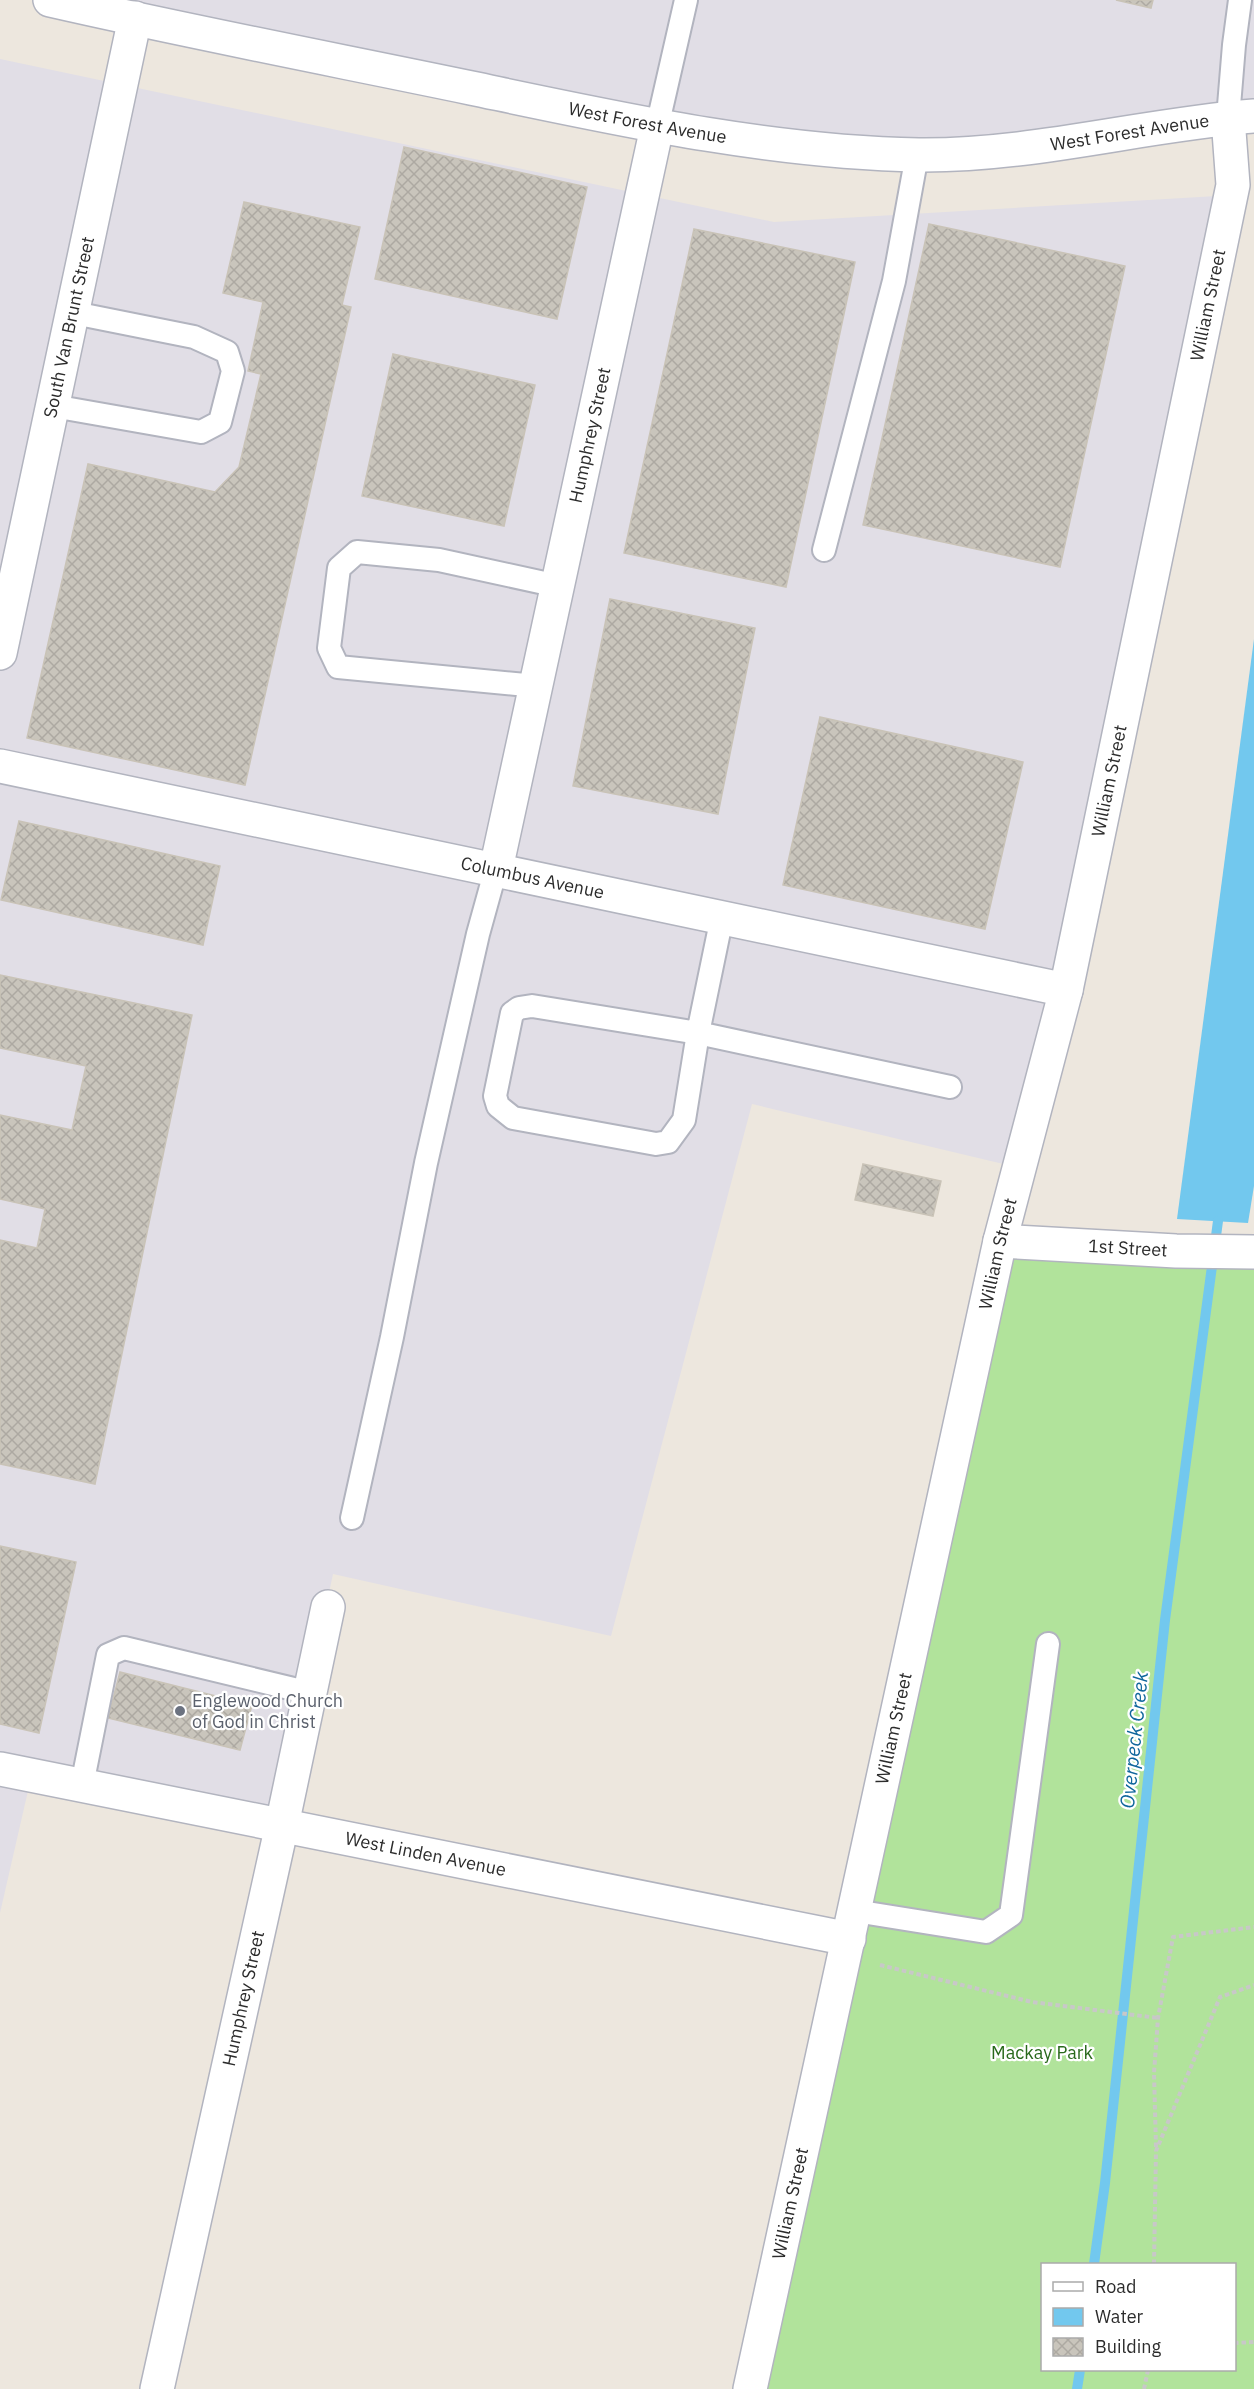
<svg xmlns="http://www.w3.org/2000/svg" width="1254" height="2389" font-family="'IBM Plex Sans',sans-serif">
  <defs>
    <pattern id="building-cross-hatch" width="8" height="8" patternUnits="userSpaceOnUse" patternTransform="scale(1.5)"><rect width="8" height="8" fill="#c9c5bc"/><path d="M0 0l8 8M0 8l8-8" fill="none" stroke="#ada9a2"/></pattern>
  </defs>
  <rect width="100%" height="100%" fill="#ede7de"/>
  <g fill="#e1dee6">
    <polygon points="50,0 1254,0 1254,116 885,153"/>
    <polygon points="0,59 774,222 1234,195 1024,1169 752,1104 611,1636 333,1574 281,1815 33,1769 0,1913"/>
  </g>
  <path fill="#b1e39b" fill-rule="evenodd" d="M 1007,1242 L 1254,1251 L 1254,2389 L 750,2389 ZM 1042,2264 L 1234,2264 L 1234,2370 L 1042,2370 Z"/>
  <polygon fill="#72c8ee" points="1254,639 1254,1186 1248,1223 1177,1219"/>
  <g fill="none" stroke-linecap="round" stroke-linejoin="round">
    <g stroke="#72c8ee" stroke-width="10">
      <polyline points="1094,2264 1105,2183 1165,1620 1218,1221"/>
      <polyline points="1077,2389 1080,2370"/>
    </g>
  </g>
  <g fill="url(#building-cross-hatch)" stroke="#c9c3b7" stroke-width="1.5">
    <polygon points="1116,0 1153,0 1151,8"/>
    <polygon points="404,147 587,187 557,319 375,279"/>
    <polygon points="244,202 360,227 342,305 351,307 245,785 27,738 88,464 215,492 239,467 261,374 248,371 263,302 223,293"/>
    <polygon points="929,224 1125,266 1060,567 863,525"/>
    <polygon points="694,229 855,262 786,587 624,553"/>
    <polygon points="393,354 535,385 504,526 362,496"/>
    <polygon points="610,599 755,628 718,814 573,786"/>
    <polygon points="820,717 1023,762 985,929 783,885"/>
    <polygon points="19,821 220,866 203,945 1,900"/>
    <polygon points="0,975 192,1015 95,1484 0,1464 0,1240 37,1248 45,1209 0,1199 0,1115 72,1130 86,1066 0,1048"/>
    <polygon points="863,1164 941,1181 933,1216 855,1200"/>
    <polygon points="0,1546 76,1562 39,1733 0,1724"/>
    <polygon points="120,1672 252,1705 240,1750 108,1718"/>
  </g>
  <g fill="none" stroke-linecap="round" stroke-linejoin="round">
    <g stroke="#b2b4bf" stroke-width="26">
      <g id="service">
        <polyline points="1228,118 1234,45 1240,0"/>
        <polyline points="657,127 686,0"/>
        <polyline points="53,406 201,432 220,422 233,371 227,352 194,337 74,313"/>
        <polyline points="824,550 894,281 917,155"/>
        <polyline points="536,686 338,667 329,648 339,568 357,552 439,560 558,586"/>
        <polyline points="722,917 698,1033 684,1120 668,1142 656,1144 513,1118 498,1106 495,1096 512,1013 519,1008 532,1006 698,1033 950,1087"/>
        <polyline points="352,1518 392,1337 426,1163 478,934 496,869"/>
        <polyline points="82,1785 108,1655 124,1648 310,1693"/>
        <polyline points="855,1911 986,1932 1011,1915 1048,1644"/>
      </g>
    </g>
    <g stroke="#b2b4bf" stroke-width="36">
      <g id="minor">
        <path id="s1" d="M 0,653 L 135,18"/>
        <path id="s2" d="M 0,766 L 1066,990"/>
        <path id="s3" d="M 496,869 L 657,127"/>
        <path id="s4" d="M 1000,1241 L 1176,1251 L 1254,1252"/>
        <path id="s5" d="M 0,1769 L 849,1939"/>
        <path id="s6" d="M 157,2389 L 282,1825 L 328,1607"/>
        <path id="s7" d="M 750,2389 L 1000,1241 L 1066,990 L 1233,185 L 1228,118"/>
      </g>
    </g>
    <g stroke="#b2b4bf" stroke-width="36">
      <g id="tertiary">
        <path id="s8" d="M 50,0 C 190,32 331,59 471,88 C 619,119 767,152 919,155 C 1033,156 1141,125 1254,116"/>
      </g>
    </g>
    <g stroke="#c8c8c8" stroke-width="4" stroke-dasharray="4.5 3" stroke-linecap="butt">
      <polyline points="880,1965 1032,2002 1158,2018"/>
      <polyline points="1156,2147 1154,2073 1158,2018 1173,1937 1254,1927"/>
      <polyline points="1154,2264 1156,2151 1220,1997 1254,1985"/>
      <polyline points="1234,2343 1254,2342"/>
      <polyline points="1144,2389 1148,2370"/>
    </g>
    <use href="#service" stroke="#fff" stroke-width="22"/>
    <use href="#minor" stroke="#fff" stroke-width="33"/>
    <use href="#tertiary" stroke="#fff" stroke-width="33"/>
  </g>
  <circle fill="#6b7280" stroke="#fff" stroke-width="2" cx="180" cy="1711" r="6"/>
  <g text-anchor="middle" stroke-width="4.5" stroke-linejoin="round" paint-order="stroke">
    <g font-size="18" fill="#2c2c2c" stroke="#fff">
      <text dy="6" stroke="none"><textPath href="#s8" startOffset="610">West Forest Avenue</textPath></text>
      <text dy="6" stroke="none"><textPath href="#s8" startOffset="1096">West Forest Avenue</textPath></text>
      <text dy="6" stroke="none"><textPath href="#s7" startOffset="2134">William Street</textPath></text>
      <text dy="6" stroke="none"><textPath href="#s1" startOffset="333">South Van Brunt Street</textPath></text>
      <text dy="6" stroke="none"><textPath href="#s3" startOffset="444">Humphrey Street</textPath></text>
      <text dy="6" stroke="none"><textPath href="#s7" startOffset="1648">William Street</textPath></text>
      <text dy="6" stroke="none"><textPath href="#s2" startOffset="544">Columbus Avenue</textPath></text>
      <text dy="6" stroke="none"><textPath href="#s4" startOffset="128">1st Street</textPath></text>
      <text dy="6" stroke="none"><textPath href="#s7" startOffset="1162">William Street</textPath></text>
      <text dy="6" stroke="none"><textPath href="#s7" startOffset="676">William Street</textPath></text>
      <text dy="6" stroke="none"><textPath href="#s5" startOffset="434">West Linden Avenue</textPath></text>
      <text dy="6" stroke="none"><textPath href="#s6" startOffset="400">Humphrey Street</textPath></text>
      <text dy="6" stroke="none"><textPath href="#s7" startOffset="190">William Street</textPath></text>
    </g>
    <g font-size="18" fill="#5b616d" stroke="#fff" text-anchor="start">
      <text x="192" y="1707">Englewood Church<tspan x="192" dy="21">of God in Christ</tspan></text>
    </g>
    <g font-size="18" fill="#28691b" stroke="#fff">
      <text x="1042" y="2059">Mackay Park</text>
    </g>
    <g font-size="20" font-style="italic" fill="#0f669c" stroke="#fff">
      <text transform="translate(1134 1740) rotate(-84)" y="7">Overpeck Creek</text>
    </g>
  </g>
  <rect x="1041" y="2263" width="195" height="108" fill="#ffffff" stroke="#ababab" stroke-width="1.5"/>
  <rect x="1053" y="2282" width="30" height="9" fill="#ffffff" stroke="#ababab" stroke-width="1.5"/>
  <text x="1095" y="2293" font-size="18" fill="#2c2c2c">Road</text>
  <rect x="1053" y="2308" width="30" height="18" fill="#72c8ee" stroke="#ababab" stroke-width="1.5"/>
  <text x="1095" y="2323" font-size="18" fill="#2c2c2c">Water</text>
  <rect x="1053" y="2338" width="30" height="18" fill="url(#building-cross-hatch)" stroke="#ababab" stroke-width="1.5"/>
  <text x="1095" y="2353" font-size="18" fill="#2c2c2c">Building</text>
</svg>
